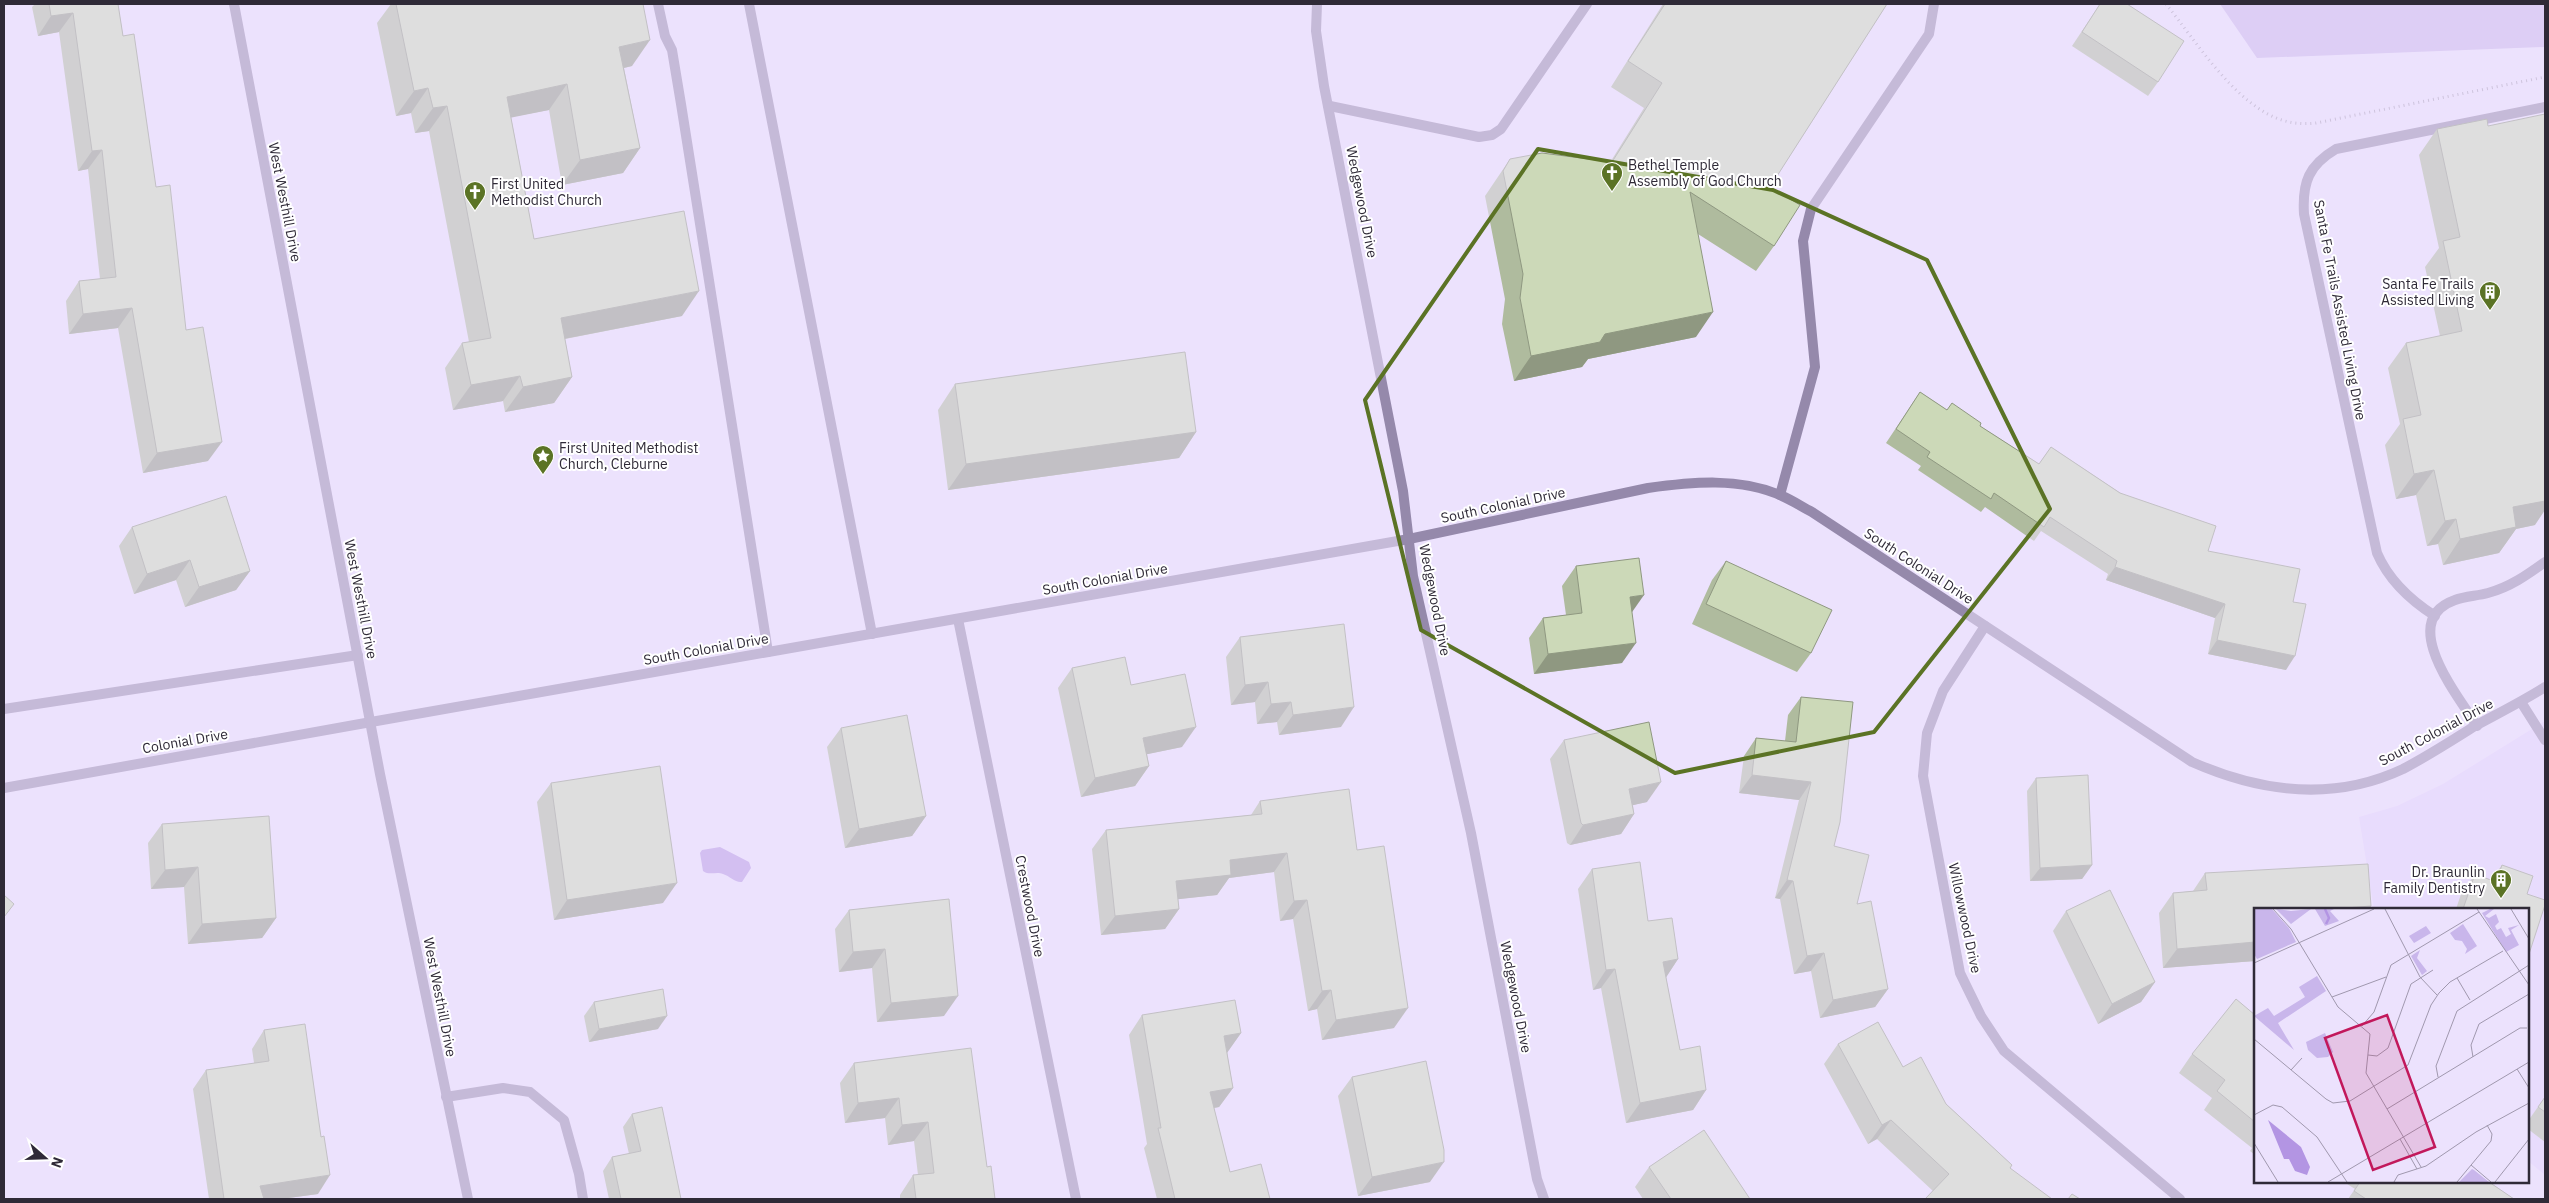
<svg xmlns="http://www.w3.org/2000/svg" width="2549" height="1203" font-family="'IBM Plex Sans',sans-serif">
  <rect width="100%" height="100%" fill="#ece2fd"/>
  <polygon fill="#e3d4fd" points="2545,721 2545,1175 2528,1161 2528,909 2374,909 2359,817 2397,806 2443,784"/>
  <polygon fill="#c9b6eb" points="2220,4 2545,4 2545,47 2257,58"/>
  <path fill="#b395e3" d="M 720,847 L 749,862 L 751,868 L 742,882 C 735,883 730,876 723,874 C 716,871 710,876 703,871 L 700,853 L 702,850 Z"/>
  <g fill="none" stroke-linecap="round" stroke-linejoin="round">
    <path stroke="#a79fb5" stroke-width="3" stroke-dasharray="1 4" stroke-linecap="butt" d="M 2166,4 C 2196,41 2237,108 2285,121 C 2296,124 2306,124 2316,123 L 2545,77"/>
    <g stroke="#9589ab" stroke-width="10">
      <polyline points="658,4 665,36 672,50 681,104 768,652"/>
      <polyline points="749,4 872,634"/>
      <polyline points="1330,106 1479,137 1492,135 1501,129 1587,4"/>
      <polyline points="1780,495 1815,367 1803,241 1811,209 1929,34 1934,4"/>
      <path d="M 2435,616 C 2410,600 2389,581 2377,553 L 2304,214 C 2302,182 2309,165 2336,149 L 2545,107"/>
      <path d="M 2477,726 C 2459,697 2396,621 2455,600 C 2465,596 2477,596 2488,593 C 2510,587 2527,575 2545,562"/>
      <polyline points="446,1097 503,1088 530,1092 564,1120 579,1174 583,1199"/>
    </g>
    <g stroke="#9589ab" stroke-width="10">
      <polyline points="1317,4 1316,31 1324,86 1403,491 1413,576 1471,833 1537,1179 1544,1199"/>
      <polyline points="958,619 1076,1199"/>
      <polyline points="1985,626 1943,691 1927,733 1923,776 1960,973 1981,1016 2004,1051 2180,1199"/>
      <polyline points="2521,702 2545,740"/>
      <polyline points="4,709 358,655"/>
      <polyline points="4,788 371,722"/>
    </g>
    <g stroke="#9589ab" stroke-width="10">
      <polyline points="234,4 380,774 468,1199"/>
      <path d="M 371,722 L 1409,539 L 1648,488 C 1692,482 1740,477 1782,496 C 1792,500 1802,507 1812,512 L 2192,762 C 2260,792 2333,802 2403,769 C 2428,756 2451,741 2475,726 C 2499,713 2523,701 2545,687"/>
    </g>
  </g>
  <g fill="#afbb9e">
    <polygon points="35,4 118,4 123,36 156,187 186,330 208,461 143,473 118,328 69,334 66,301 79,281 100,279 88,169 78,171 59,32 38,36 32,7"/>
    <polygon points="391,4 643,4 632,66 624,68 640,148 623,173 562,185 549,110 511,117 534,239 682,316 565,339 572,377 554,403 505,412 503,401 453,410 445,368 462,343 469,342 429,131 415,133 411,113 396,116 377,23"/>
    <polygon points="1663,4 1887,4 1770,187 1774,246 1756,271 1698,234 1696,337 1588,359 1582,367 1514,381 1502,324 1505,299 1485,196 1510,159 1611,161 1644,108 1611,87"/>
    <polygon points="2100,4 2127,4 2158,82 2148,96 2072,46"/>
    <polygon points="2437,129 2535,525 2516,529 2499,553 2443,565 2438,544 2427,546 2416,495 2396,499 2385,445 2400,424 2388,368 2406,343 2440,336 2425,267 2439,248 2419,155"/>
    <polygon points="955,384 1196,432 1179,458 948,490 938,410"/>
    <polygon points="1920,392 1947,410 1980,426 2039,464 2051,447 2208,551 2293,602 2286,670 2208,654 2215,618 2106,580 2108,574 2041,531 2034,541 1985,507 1981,512 1918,470 1921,466 1886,443"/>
    <polygon points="132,527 250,571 236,590 185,607 176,580 134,594 119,546"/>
    <polygon points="1726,561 1811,653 1797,672 1692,624 1712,580"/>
    <polygon points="1576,566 1632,612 1622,663 1534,674 1529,638 1543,618 1566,615 1562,586"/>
    <polygon points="1240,637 1341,727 1279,735 1277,722 1257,724 1255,702 1231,705 1226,657"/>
    <polygon points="1072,668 1131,685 1182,747 1147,754 1149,766 1135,786 1081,797 1058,688"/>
    <polygon points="1801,697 1834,846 1857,904 1888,989 1875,1007 1820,1018 1811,971 1794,974 1780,899 1775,898 1799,800 1739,793 1744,756 1756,738 1785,741 1788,715"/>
    <polygon points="841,728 926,816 912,836 845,848 827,747"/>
    <polygon points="1564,740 1647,802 1633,805 1634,814 1621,834 1570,845 1567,843 1550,759"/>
    <polygon points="2036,778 2092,865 2082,879 2030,881 2027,791"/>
    <polygon points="551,783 663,903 554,920 537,802"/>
    <polygon points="1260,801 1357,850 1394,1028 1322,1040 1317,1009 1308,1011 1293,919 1280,921 1274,872 1229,878 1217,895 1178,899 1179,909 1165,929 1101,935 1092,849 1106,830 1251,815"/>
    <polygon points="162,824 276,918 262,938 188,944 184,887 151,889 148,843"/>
    <polygon points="2502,865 2527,894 2528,909 2456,909 2461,894 2475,874 2491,880"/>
    <polygon points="1592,869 1648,921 1678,959 1666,977 1680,1050 1706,1090 1693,1110 1626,1123 1601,988 1593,990 1578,889"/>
    <polygon points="2205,873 2371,906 2369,909 2255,909 2255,961 2163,968 2159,913 2173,893 2193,891"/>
    <polygon points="949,899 944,1016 877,1022 872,968 839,972 835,929 849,910"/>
    <polygon points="2066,911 2155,982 2141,1002 2098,1024 2053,931"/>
    <polygon points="594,1002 658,1029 589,1042 584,1016"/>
    <polygon points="1142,1015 1241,1033 1227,1052 1233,1088 1219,1107 1214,1108 1230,1172 1269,1199 1157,1199 1144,1148 1147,1144 1129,1035"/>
    <polygon points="2255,1015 2255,1155 2250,1151 2252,1148 2204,1110 2212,1098 2179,1073 2192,1054"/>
    <polygon points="264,1030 318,1194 281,1199 209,1199 193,1089 206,1070 254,1063 252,1049"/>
    <polygon points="1838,1044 1903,1067 1946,1104 2012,1165 2010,1168 1933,1191 1877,1139 1868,1144 1824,1064"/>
    <polygon points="854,1063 987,1167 995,1199 900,1199 900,1195 913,1175 918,1175 914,1141 888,1145 885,1118 845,1123 840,1083"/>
    <polygon points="1352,1077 1430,1182 1358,1196 1338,1096"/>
    <polygon points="2545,1097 2545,1142 2528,1129 2528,1121"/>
    <polygon points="632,1114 681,1199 609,1199 603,1171 612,1157 629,1154 623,1127"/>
    <polygon points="1649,1167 1750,1199 1643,1199 1635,1187"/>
    <polygon points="2344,1182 2489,1182 2514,1199 2348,1199 2355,1189"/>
  </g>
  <g fill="#8f9881">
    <polygon points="73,13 59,32 38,36 51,16"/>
    <polygon points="650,40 632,66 602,73 619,47"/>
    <polygon points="567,84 549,110 490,122 507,97"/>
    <polygon points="428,88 411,113 396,116 414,91"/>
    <polygon points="447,106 429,131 415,133 433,108"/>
    <polygon points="640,148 623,173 562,185 580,160"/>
    <polygon points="102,150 88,169 78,171 92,151"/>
    <polygon points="699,291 682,316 543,343 561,318"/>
    <polygon points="132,308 118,328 69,334 83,314"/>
    <polygon points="1713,312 1696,337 1588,359 1582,367 1514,381 1531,356 1605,334"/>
    <polygon points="520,376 503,401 453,410 471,385"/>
    <polygon points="572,377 554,403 505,412 523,387"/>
    <polygon points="1196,432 1179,458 948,490 966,464"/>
    <polygon points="222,442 208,461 143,473 157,453"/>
    <polygon points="2434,470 2416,495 2396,499 2414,474"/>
    <polygon points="2545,495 2545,510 2535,525 2516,529 2499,553 2443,565 2460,539 2513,507"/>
    <polygon points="2456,519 2438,544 2427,546 2445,521"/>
    <polygon points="190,560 176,580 134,594 147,574"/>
    <polygon points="2115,567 2225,604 2215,618 2106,580"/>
    <polygon points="250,571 236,590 185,607 199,587"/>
    <polygon points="1644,595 1630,615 1630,597"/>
    <polygon points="2217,640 2295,656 2286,670 2208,654"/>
    <polygon points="1636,643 1622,663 1534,674 1548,654"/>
    <polygon points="1268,682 1255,702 1231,705 1245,685"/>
    <polygon points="1291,702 1277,722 1257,724 1271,704"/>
    <polygon points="1354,707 1341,727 1279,735 1293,715"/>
    <polygon points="1196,727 1182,747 1129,758 1143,738"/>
    <polygon points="1149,766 1135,786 1081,797 1095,778"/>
    <polygon points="1752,775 1811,782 1799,800 1739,793"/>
    <polygon points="1661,782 1647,802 1616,809 1629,789"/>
    <polygon points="1634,814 1621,834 1570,845 1583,825"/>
    <polygon points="926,816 912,836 845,848 859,829"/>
    <polygon points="1287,853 1274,872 1229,878 1217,895 1162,901 1176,881 1230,860"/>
    <polygon points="2092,865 2082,879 2030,881 2040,868"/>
    <polygon points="198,867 184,887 151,889 165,870"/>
    <polygon points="1787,880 1793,881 1780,899 1775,898"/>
    <polygon points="677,883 663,903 554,920 567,900"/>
    <polygon points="1307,900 1293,919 1280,921 1294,901"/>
    <polygon points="2371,906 2369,909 2344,909 2345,908"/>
    <polygon points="1179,909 1165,929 1101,935 1115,916"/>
    <polygon points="276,918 262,938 188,944 202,924"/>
    <polygon points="2255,942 2255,961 2163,968 2177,949"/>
    <polygon points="885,949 872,968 839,972 853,952"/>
    <polygon points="1824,953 1811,971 1794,974 1807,956"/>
    <polygon points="1678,959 1665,979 1663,962"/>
    <polygon points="1615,969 1601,988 1593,990 1606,970"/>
    <polygon points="2155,982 2141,1002 2098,1024 2112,1004"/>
    <polygon points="1888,989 1875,1007 1820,1018 1833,1000"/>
    <polygon points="1331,990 1317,1009 1308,1011 1322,991"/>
    <polygon points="958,996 944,1016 877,1022 891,1003"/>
    <polygon points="1408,1008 1394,1028 1322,1040 1336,1020"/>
    <polygon points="667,1016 658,1029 589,1042 599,1029"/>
    <polygon points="1241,1033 1227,1053 1224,1036"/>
    <polygon points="1233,1088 1219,1107 1196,1111 1210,1092"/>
    <polygon points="1706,1090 1693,1110 1626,1123 1640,1103"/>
    <polygon points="899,1098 885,1118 845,1123 858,1103"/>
    <polygon points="1891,1120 1877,1139 1868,1144 1882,1125"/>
    <polygon points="928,1122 914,1141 888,1145 902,1125"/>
    <polygon points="1444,1162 1430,1182 1358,1196 1372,1177"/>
    <polygon points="330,1175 318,1194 281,1199 251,1199 260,1186"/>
  </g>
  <g fill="#ccd9b8" stroke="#8f9881">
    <polygon points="49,4 118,4 123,36 134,34 156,187 170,185 186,330 203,327 222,442 157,453 132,308 83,314 79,281 116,277 102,150 92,151 73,13 51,16"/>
    <polygon points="396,4 643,4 650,40 619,47 640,148 580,160 567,84 507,97 534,239 684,211 699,291 561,318 572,377 523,387 520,376 471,385 462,343 491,338 447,106 433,108 428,88 414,91"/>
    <polygon points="1665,4 1887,4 1770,187 1800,205 1774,246 1690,192 1713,312 1605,334 1600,342 1531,356 1520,298 1523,274 1503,171 1510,159 1542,153 1612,162 1662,83 1628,61"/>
    <polygon points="2100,4 2127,4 2184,41 2158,82 2082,32"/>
    <polygon points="2545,114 2545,501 2513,507 2516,527 2460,539 2456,519 2445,521 2434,470 2414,474 2403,419 2421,415 2406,343 2462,331 2443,241 2460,237 2437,129 2487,119 2488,126"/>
    <polygon points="1185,352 1196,432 966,464 955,384"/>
    <polygon points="1920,392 1947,410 1952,403 1981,423 1980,426 2039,464 2051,447 2120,493 2216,526 2208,551 2300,569 2293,602 2306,604 2295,656 2217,640 2225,604 2115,567 2117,561 2050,517 2044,527 1994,493 1991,499 1927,457 1930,452 1896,429"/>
    <polygon points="226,496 250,571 199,587 190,560 147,574 132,527"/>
    <polygon points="1639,558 1644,595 1630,597 1636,643 1548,654 1543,618 1582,613 1576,566"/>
    <polygon points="1726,561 1832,610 1811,653 1706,604"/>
    <polygon points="1344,624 1354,707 1293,715 1291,702 1271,704 1268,682 1245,685 1240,637"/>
    <polygon points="1125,657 1131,685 1185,674 1196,727 1143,738 1149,766 1095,778 1072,668"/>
    <polygon points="1801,697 1853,702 1840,822 1834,846 1869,855 1857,904 1871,901 1888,989 1833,1000 1824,953 1807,956 1793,881 1787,880 1811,782 1752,775 1756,738 1796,742"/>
    <polygon points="907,715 926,816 859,829 841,728"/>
    <polygon points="1649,722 1661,782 1629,789 1634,814 1583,825 1581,823 1564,740"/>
    <polygon points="660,766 677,883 567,900 551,783"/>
    <polygon points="2088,775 2092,865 2040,868 2036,778"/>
    <polygon points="1349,789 1357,850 1384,846 1408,1008 1336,1020 1331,990 1322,991 1307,900 1294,901 1287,853 1230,860 1231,875 1176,881 1179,909 1115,916 1106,830 1262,814 1260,801"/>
    <polygon points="269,816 276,918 202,924 198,867 165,870 162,824"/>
    <polygon points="1640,862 1648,921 1672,918 1678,959 1663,962 1680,1050 1700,1046 1706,1090 1640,1103 1615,969 1606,970 1592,869"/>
    <polygon points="2368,864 2371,906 2345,908 2345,909 2255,909 2255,942 2177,949 2173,893 2207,890 2205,873"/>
    <polygon points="2502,865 2533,876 2527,894 2545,900 2545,905 2528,957 2528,909 2463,909 2475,874 2496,882"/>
    <polygon points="2110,890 2155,982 2112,1004 2066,911"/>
    <polygon points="4,895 14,904 4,917"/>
    <polygon points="949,899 958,996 891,1003 885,949 853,952 849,910"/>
    <polygon points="663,989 667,1016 599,1029 594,1002"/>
    <polygon points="2236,999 2255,1015 2255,1122 2217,1091 2225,1080 2192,1054"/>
    <polygon points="1235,1000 1241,1033 1224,1036 1233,1088 1210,1092 1230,1172 1261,1164 1270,1199 1175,1199 1158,1128 1161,1128 1142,1015"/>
    <polygon points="1878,1022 1903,1067 1921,1057 1946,1104 2012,1165 2010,1168 2052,1199 1925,1199 1949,1174 1891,1120 1882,1125 1838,1044"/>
    <polygon points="305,1024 321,1137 324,1136 330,1175 260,1186 264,1199 224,1199 206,1070 269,1061 264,1030"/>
    <polygon points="971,1048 987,1167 991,1166 995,1199 916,1199 913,1175 934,1173 928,1122 902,1125 899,1098 858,1103 854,1063"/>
    <polygon points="1426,1061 1444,1150 1444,1162 1372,1177 1352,1077"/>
    <polygon points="2545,1097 2545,1112 2538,1107"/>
    <polygon points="662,1107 681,1199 621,1199 612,1157 641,1151 632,1114"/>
    <polygon points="1704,1130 1750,1199 1671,1199 1649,1167"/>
    <polygon points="2360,1182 2489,1182 2514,1199 2366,1199 2354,1191"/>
    <polygon points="2072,1194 2080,1199 2068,1199"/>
  </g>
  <path d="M0 0H2549V1203H0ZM 1538,149 L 1773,190 L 1927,260 L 2050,509 L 1874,732 L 1675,773 L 1421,630 L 1365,400 Z" fill="#ece2fd" fill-opacity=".55" fill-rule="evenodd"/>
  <path fill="none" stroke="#5b7325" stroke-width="4" stroke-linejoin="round" d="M 1538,149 L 1773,190 L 1927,260 L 2050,509 L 1874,732 L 1675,773 L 1421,630 L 1365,400 Z"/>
  <defs>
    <g id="church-pin" transform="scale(1.125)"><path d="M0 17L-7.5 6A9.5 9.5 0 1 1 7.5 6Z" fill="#5b7325" stroke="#fff"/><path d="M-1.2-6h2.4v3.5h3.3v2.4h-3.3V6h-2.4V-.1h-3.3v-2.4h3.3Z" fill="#fff"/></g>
    <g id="building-pin" transform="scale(1.125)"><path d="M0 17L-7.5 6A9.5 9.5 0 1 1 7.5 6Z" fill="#5b7325" stroke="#fff"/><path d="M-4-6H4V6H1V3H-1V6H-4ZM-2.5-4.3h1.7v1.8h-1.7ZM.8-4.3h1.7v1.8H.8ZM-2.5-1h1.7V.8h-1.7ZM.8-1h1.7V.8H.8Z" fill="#fff"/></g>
    <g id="sight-pin" transform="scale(1.125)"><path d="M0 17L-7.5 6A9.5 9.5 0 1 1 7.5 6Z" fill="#5b7325" stroke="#fff"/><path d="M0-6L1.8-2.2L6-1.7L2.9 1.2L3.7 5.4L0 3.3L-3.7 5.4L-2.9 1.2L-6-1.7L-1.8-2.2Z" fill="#fff"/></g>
  </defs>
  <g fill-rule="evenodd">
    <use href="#church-pin" x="1612" y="173"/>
    <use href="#church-pin" x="475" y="192"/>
    <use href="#building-pin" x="2490" y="292"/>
    <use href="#sight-pin" x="543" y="456"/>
    <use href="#building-pin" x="2501" y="880"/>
  </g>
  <g text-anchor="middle" stroke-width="4" stroke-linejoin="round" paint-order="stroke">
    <g font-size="14" fill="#2f2a37" stroke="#fff" text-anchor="start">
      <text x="1628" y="170">Bethel Temple<tspan x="1628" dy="16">Assembly of God Church</tspan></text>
      <text x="491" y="189">First United<tspan x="491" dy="16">Methodist Church</tspan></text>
      <text x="2474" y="289" text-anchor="end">Santa Fe Trails<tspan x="2474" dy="16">Assisted Living</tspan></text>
      <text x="559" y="453">First United Methodist<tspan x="559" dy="16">Church, Cleburne</tspan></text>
      <text x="2485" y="877" text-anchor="end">Dr. Braunlin<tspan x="2485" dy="16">Family Dentistry</tspan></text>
    </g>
    <g font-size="14" fill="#2f2a37" stroke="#fff">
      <text transform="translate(285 202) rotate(79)" y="5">West Westhill Drive</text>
      <text transform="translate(1362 202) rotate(79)" y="5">Wedgewood Drive</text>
      <text transform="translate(2340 310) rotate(79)" y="5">Santa Fe Trails Assisted Living Drive</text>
      <text transform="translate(1503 505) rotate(-12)" y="5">South Colonial Drive</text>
      <text transform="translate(1919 566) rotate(33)" y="5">South Colonial Drive</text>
      <text transform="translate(1105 579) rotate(-10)" y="5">South Colonial Drive</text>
      <text transform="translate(361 599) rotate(79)" y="5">West Westhill Drive</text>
      <text transform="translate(1435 600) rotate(79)" y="5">Wedgewood Drive</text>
      <text transform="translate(706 649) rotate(-10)" y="5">South Colonial Drive</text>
      <text transform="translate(2436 732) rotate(-28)" y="5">South Colonial Drive</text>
      <text transform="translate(185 741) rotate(-10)" y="5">Colonial Drive</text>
      <text transform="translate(1030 906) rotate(79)" y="5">Crestwood Drive</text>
      <text transform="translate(1965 918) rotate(78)" y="5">Willowwood Drive</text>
      <text transform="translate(440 997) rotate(79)" y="5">West Westhill Drive</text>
      <text transform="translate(1516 997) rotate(79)" y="5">Wedgewood Drive</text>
    </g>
  </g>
  <g transform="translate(2254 908)">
    <rect width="275" height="275" fill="#ece2fd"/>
    <path d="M 0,1 L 18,1 L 35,20 L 42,34 L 3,51 L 0,46 ZM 22,1 L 37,3 L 57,1 L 37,16 ZM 61,1 L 80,1 L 76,3 L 85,13 L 71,18 ZM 236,1 L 240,1 L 231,8 L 235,10 L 242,6 L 245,14 L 241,18 L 243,22 L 247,20 L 252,29 L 257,26 L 254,20 L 265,17 L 257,22 L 265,37 L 252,44 L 228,5 ZM 209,16 L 223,38 L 211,46 L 213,41 L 208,33 L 201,32 L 196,25 ZM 172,18 L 177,25 L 160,35 L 155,28 ZM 166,42 L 163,50 L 173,63 L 168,67 L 157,48 ZM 63,68 L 72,83 L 24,115 L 40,142 L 0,108 L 14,100 L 20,108 L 51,89 L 45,79 ZM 71,125 L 79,144 L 74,149 L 63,150 L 54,142 L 52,134 ZM 218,261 L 220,262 L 235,274 L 205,274 Z" fill="#c9b6eb"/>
    <path d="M 14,212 L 47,239 L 56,259 L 53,267 L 41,263 L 35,251 L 30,251 Z" fill="#b395e3"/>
    <path fill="none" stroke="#b395e3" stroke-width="2.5" d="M 71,1 L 75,10 L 72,16"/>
    <path fill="none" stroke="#a098ae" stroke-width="1" d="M 19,1 L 37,21 L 84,99 L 116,126 L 112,165 L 167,259M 131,1 L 166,69 L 183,87M 223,1 L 275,77M 257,1 L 275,31M 0,55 L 120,1M 203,70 L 216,92M 78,89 L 132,69M 108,118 L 120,104 L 137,57 L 225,4M 0,131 L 72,191 L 79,195 L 96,193 L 154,157 L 177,97 L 185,85 L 196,74 L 249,43M 114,147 L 123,148 L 134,140 L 157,76 L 179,62M 219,149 L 217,137 L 225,116 L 275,86M 263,161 L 275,180M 37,162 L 48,150M 184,169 L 182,158 L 203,103 L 275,57M 133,201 L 266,120 L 273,120M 0,207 L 19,197 L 28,199 L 63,229 L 93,274M 146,231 L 163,261M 0,235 L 24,274M 217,257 L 237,274M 74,274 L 275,154M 140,274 L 144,267 L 172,258 L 222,224 L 275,195M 203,274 L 237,233 L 238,226 L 233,217M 241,274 L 275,231"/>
    <path fill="#c2185b" fill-opacity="0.15" stroke="#c2185b" stroke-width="2.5" d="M 133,107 L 181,239 L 119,262 L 71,130 Z"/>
    <rect width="275" height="275" fill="none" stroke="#2f2a37" stroke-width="2.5"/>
  </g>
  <rect width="2549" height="1203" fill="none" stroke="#2f2a37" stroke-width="10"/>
  <g transform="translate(45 1158) rotate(110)" stroke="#ffffff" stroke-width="4" paint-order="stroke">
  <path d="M0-4L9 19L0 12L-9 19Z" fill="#2f2a37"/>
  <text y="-8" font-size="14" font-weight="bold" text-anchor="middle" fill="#2f2a37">N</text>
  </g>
</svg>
